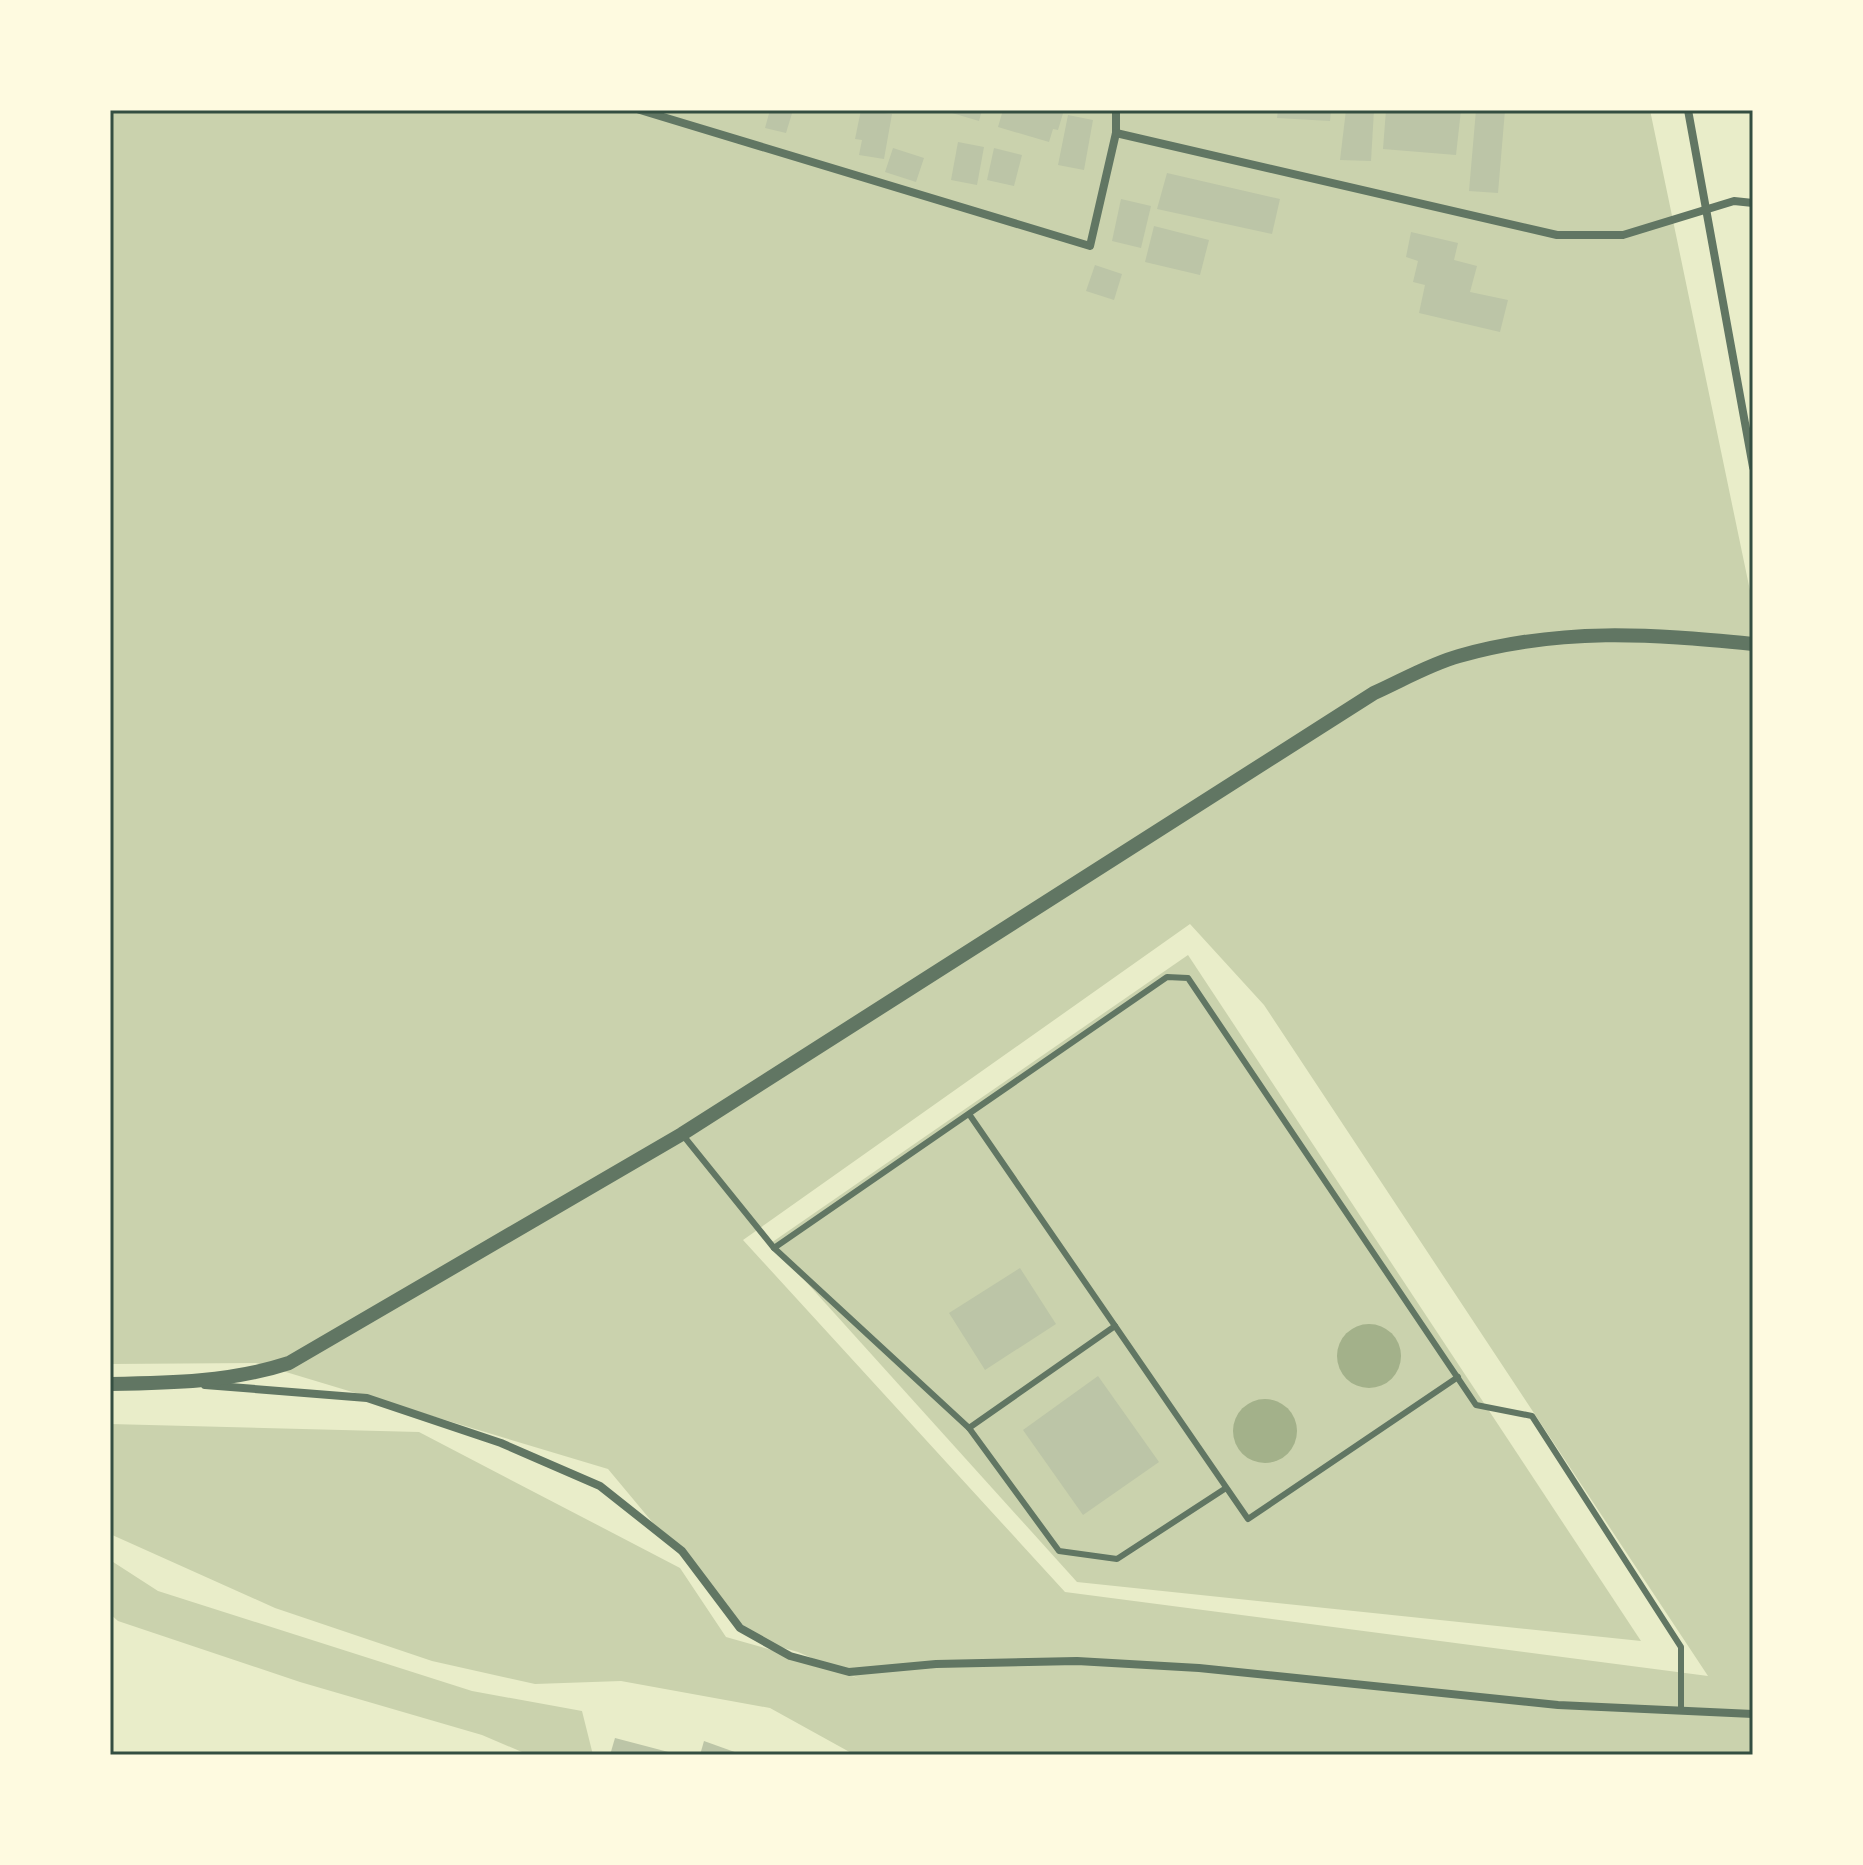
<svg xmlns="http://www.w3.org/2000/svg" width="1863" height="1865" font-family="'IBM Plex Sans',sans-serif">
  <rect width="100%" height="100%" fill="#e9edc9"/>
  <g fill="#cad2ad" fill-rule="evenodd">
    <path d="M 110,110 L 1650,110 L 1753,605 L 1753,1755 L 855,1755 L 770,1708 L 621,1681 L 535,1684 L 432,1661 L 275,1608 L 110,1534 L 110,1424 L 419,1432 L 680,1568 L 726,1637 L 817,1663 L 860,1679 L 798,1652 L 766,1643 L 729,1614 L 608,1469 L 256,1363 L 110,1364 ZM 1190,924 L 1264,1005 L 1708,1676 L 1065,1592 L 743,1240 Z"/>
    <polygon points="1188,955 1641,1641 1077,1582 771,1243"/>
    <polygon points="110,1560 158,1591 472,1691 582,1711 593,1755 529,1755 482,1735 300,1682 118,1621 110,1614"/>
  </g>
  <g fill="#a3b18a">
    <circle cx="1369" cy="1356" r="32"/>
    <circle cx="1265" cy="1431" r="32"/>
  </g>
  <g fill="#bcc5a7">
    <polygon points="770,110 793,110 786,133 765,128"/>
    <polygon points="861,110 892,114 884,159 859,155 862,140 855,139"/>
    <polygon points="942,110 982,110 979,121"/>
    <polygon points="1003,110 1064,110 1058,130 1053,129 1049,142 998,127"/>
    <polygon points="1278,110 1331,110 1330,121 1277,118"/>
    <polygon points="1346,110 1374,110 1371,161 1340,160"/>
    <polygon points="1386,110 1461,110 1456,155 1383,149"/>
    <polygon points="1476,110 1505,110 1498,193 1469,191"/>
    <polygon points="1068,115 1093,120 1084,170 1058,165"/>
    <polygon points="958,142 984,147 977,185 951,180"/>
    <polygon points="893,148 924,158 916,182 885,172"/>
    <polygon points="994,148 1022,155 1014,186 987,180"/>
    <polygon points="1167,173 1280,199 1272,234 1157,209"/>
    <polygon points="1121,199 1151,206 1141,248 1112,241"/>
    <polygon points="1154,226 1209,240 1200,275 1145,262"/>
    <polygon points="1411,232 1458,243 1454,260 1477,266 1470,292 1508,300 1500,332 1419,313 1425,285 1413,282 1418,261 1406,257"/>
    <polygon points="1095,265 1122,274 1114,300 1086,291"/>
    <polygon points="1020,1268 1056,1324 985,1370 949,1313"/>
    <polygon points="1098,1376 1159,1462 1083,1515 1023,1430"/>
    <polygon points="615,1738 676,1754 676,1755 610,1755"/>
    <polygon points="704,1741 743,1755 700,1755"/>
  </g>
  <g fill="none" stroke-linecap="round" stroke-linejoin="round">
    <g stroke="#617663" stroke-width="6">
      <polyline points="969,1114 1248,1519 1458,1377"/>
      <polyline points="682,1134 774,1248 969,1428 1115,1326"/>
      <polyline points="774,1248 1167,977 1188,978 1476,1405 1532,1416 1681,1647 1681,1710"/>
      <polyline points="969,1428 1059,1551 1117,1559 1226,1488"/>
    </g>
    <g stroke="#617663" stroke-width="8">
      <polyline points="640,110 1090,246 1116,133 1116,110"/>
      <polyline points="1688,110 1753,467"/>
      <polyline points="1116,133 1557,235 1623,235 1734,201 1753,203"/>
      <polyline points="205,1385 367,1398 501,1443 600,1486 682,1551 740,1628 790,1656 849,1672 936,1664 1077,1661 1199,1668 1558,1705 1753,1714"/>
    </g>
    <path stroke="#617663" stroke-width="14" d="M 110,1384 C 170,1383 231,1382 289,1363 L 682,1134 L 1374,693 C 1401,681 1430,664 1459,656 C 1562,627 1649,634 1753,644"/>
  </g>
  <rect width="1863" height="1865" fill="none" stroke="#fefae0" stroke-width="224"/>
  <rect x="112" y="112" width="1639" height="1641" fill="none" stroke="#344e41" stroke-width="3"/>
</svg>
